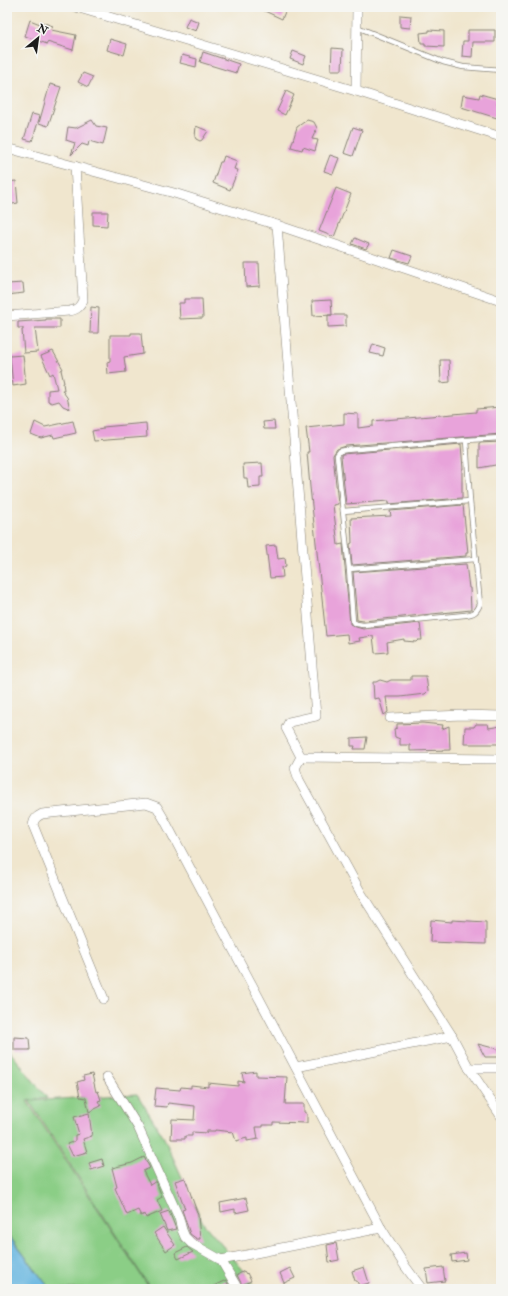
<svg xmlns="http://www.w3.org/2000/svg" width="508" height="1296" font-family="'IM FELL Double Pica',serif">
  <rect width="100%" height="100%" fill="#f6f6f2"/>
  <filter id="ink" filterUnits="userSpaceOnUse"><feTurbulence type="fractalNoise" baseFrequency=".025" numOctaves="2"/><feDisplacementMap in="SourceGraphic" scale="8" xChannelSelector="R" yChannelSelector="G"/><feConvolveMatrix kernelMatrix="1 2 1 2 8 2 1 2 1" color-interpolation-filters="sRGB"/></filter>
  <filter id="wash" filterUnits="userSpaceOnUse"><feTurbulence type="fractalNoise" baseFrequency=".012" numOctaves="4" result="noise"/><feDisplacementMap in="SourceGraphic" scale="16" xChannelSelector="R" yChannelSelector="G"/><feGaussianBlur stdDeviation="0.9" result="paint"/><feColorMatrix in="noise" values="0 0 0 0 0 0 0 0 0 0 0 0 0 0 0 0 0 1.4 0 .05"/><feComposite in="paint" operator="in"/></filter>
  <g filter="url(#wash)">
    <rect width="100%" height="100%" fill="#f0e6ce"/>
    <g fill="#8bce86" stroke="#547551">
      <polygon points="7,1048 47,1098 27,1101 150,1289 50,1289 7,1232"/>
      <polygon points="137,1094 164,1138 203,1223 244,1271 255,1289 151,1289 29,1101"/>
    </g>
    <polygon fill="#65b5e0" stroke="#40687e" points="7,1233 50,1289 7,1289"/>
    <g id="blocks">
      <g fill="#e8a3da">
        <polygon points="256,7 287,7 282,19"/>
        <polygon points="400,15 411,16 410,28 400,27"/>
        <polygon points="189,18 199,22 196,31 185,27"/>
        <polygon points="30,20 40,24 41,22 53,26 51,30 76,35 73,50 47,42 47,44 25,36"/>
        <polygon points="429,30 444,31 444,47 425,46 425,43 421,43 420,33 429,32"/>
        <polygon points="468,30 495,30 495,42 473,42 472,57 462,56 463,41 468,41"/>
        <polygon points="110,39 127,44 124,55 107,50"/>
        <polygon points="332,48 343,49 342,70 331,70"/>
        <polygon points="293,51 306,56 303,64 290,59"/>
        <polygon points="203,52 239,64 236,73 200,62"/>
        <polygon points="182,55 197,59 196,67 180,63"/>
        <polygon points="83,73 93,77 88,87 78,82"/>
        <polygon points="50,84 61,87 48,126 39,123"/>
        <polygon points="286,91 294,95 285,115 277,111"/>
        <polygon points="480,94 498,99 497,104 501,106 497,118 461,107 463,95 479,98"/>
        <polygon points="32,114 40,116 32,141 24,139"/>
        <polygon points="92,120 96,126 107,128 103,145 89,141 88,146 82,144 71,155 75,143 66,140 68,127 76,128"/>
        <polygon points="307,120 314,122 317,128 312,139 318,140 315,151 303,147 302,150 291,147 297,127"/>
        <polygon points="196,126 208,131 202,140 200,141 196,139 195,137"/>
        <polygon points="353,127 362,130 353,156 344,153"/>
        <polygon points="330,155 339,158 333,174 324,171"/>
        <polygon points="224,156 237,161 234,169 238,170 230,190 213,183 220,162 222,162"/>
        <polygon points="16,181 18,203 7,205 7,182"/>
        <polygon points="336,188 351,194 334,237 319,231"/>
        <polygon points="93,212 108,212 107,226 93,225"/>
        <polygon points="355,238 369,244 366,249 352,244"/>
        <polygon points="394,250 412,256 409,263 391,258"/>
        <polygon points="245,263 259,263 260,286 246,287"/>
        <polygon points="23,283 24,293 7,295 7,284"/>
        <polygon points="184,299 202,299 203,318 180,319 179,303 184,303"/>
        <polygon points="331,300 332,315 313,316 312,301"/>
        <polygon points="91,307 99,308 98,333 90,333"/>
        <polygon points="328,315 346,315 346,326 328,327"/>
        <polygon points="46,319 60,319 60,328 35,328 38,352 24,353 22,330 23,330 23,328 18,328 18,322 46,320"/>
        <polygon points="131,333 141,333 143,354 124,357 126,372 108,374 107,362 110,361 110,335 131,335"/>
        <polygon points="373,344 385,348 383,356 370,353"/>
        <polygon points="53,351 63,369 61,370 64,383 63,383 64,390 62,390 66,396 67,397 70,409 63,406 59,401 52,403 48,401 48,390 57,389 53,373 50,375 41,356"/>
        <polygon points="23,355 26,384 13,386 10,356"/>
        <polygon points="440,360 449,360 450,382 441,383"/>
        <polygon points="501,407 501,434 346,446 337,449 333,455 338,504 333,505 338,545 343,544 350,624 356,627 363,629 420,623 422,640 418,640 416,642 404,641 404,639 387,642 388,652 375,653 373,636 359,638 360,641 348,643 347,634 326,636 310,487 307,452 309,452 306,428 344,424 344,413 358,414 358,428 373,426 373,421 476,412 476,409"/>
        <polygon points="73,421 76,433 54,438 53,435 41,438 31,434 35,422 45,427"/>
        <polygon points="274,421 275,429 264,429 263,422"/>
        <polygon points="146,423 147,437 94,441 92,431 103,429 103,427"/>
        <polygon points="501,442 501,464 479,468 479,443"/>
        <polygon points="461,444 463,469 462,469 462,498 389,504 389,501 346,504 341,456 342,454"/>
        <polygon points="262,463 263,477 260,477 260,487 248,488 247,478 244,478 243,464"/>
        <polygon points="463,505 468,553 466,553 466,556 352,565 350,544 352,543 351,518 391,516 390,511"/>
        <polygon points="276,545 278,559 285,558 286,566 282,567 283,577 270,578 266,546"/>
        <polygon points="466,564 469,588 470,588 471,610 363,621 357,620 353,572"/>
        <polygon points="411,676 426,676 428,691 425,694 400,697 386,697 388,712 384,715 379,698 374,699 373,682 376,682 380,680 387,682 391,680 411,680"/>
        <polygon points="422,723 443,725 442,729 449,726 450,750 410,751 410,745 400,745 400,739 395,737 394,729 397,728 397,724"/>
        <polygon points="476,724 488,724 489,728 501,726 501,744 464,744 465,727 474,727"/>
        <polygon points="367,737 365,749 354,749 355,746 351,746 351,738"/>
        <polygon points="431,920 452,922 452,920 486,922 486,944 430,942"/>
        <polygon points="14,1037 29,1038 30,1050 14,1050"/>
        <polygon points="478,1044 501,1050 501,1057 485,1057"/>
        <polygon points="256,1071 256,1076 287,1077 285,1104 304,1104 304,1112 307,1114 307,1123 273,1122 273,1125 263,1125 263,1127 256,1127 258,1139 247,1141 247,1138 236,1141 233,1132 215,1130 215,1131 207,1131 207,1133 192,1132 192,1136 185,1136 185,1139 171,1139 172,1119 194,1120 195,1106 168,1103 167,1107 154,1106 156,1088 180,1090 181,1087 191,1088 191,1085 208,1087 208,1083 238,1086 238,1081 244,1082 242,1073"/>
        <polygon points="92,1074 96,1092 98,1091 101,1100 98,1101 101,1106 89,1112 86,1098 80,1097 77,1082 84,1080 83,1076"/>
        <polygon points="89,1113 92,1136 83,1139 87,1152 73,1156 67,1144 75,1141 75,1135 79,1134 74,1117"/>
        <polygon points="144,1157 150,1168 143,1171 150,1185 156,1181 162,1197 157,1200 162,1211 146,1218 145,1214 141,1216 138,1210 127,1215 115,1188 117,1187 112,1168 132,1163"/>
        <polygon points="102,1159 104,1166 91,1170 89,1163"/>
        <polygon points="185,1178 198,1215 200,1239 197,1239 190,1234 182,1210 185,1209 175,1181"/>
        <polygon points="246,1198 249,1210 235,1213 235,1209 221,1212 220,1203"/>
        <polygon points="169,1211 176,1229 167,1231 160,1214"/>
        <polygon points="163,1227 175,1245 166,1251 154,1233"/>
        <polygon points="336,1243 339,1260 329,1262 327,1245"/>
        <polygon points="187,1247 193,1252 178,1259 175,1253"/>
        <polygon points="466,1253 467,1260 452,1262 451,1255"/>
        <polygon points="364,1267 369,1283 359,1286 357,1281 355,1281 352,1271"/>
        <polygon points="443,1267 445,1281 428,1283 426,1269"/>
        <polygon points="290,1268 295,1278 284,1283 280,1273"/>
        <polygon points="244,1271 246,1274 247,1273 251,1281 242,1285 237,1275"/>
        <polygon points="226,1280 229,1286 225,1289 207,1289"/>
      </g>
    </g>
  </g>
  <g filter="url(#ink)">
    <use href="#blocks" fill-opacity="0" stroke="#868175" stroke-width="1"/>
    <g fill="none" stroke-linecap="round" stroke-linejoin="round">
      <g stroke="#868175" stroke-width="6">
        <g id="service">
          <polyline points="357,27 443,62 463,67 501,70"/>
          <path d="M 466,440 L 470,501 L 480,604 C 477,612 474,614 465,615 L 363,625 L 357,624 L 353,622 L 349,569 L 337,455 L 340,451 L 346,450 Z"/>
          <polyline points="466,440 501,438"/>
          <polyline points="343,511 470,501"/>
          <polyline points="349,569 476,559"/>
        </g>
      </g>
      <g stroke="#868175" stroke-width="10">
        <g id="minor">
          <polyline points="76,7 356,91 501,137"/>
          <polyline points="356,91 357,7"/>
          <polyline points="7,148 174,193 277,225 501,301"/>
          <polyline points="277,225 316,716 289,722 286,728 301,757 295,768 299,780 361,893 452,1036 469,1068 501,1116"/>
          <path d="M 7,316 L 69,311 C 77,310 80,307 83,300 L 75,166"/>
          <polyline points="390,718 463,715 501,716"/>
          <polyline points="301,757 501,759"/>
          <path d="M 104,999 L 33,825 C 34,819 36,817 42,814 L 146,803 L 157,807 L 164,819 L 381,1228 L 405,1266 L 422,1289"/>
          <polyline points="296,1067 452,1036"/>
          <polyline points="469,1068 501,1068"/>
          <polyline points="107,1077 138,1127 179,1218 182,1230 185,1237 191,1243 221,1260 238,1289"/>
          <polyline points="221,1260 381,1228"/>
        </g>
      </g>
      <use href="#service" stroke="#fff" stroke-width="4.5"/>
      <use href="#minor" stroke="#fff" stroke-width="9"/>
    </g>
  </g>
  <rect width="508" height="1296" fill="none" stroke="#f6f6f2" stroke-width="24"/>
  <g transform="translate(38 38) rotate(29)" stroke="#f6f6f2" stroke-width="3" paint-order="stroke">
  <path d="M0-3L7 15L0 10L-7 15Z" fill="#1c1c1c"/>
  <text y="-6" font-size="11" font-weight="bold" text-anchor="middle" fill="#1c1c1c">N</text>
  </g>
</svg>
